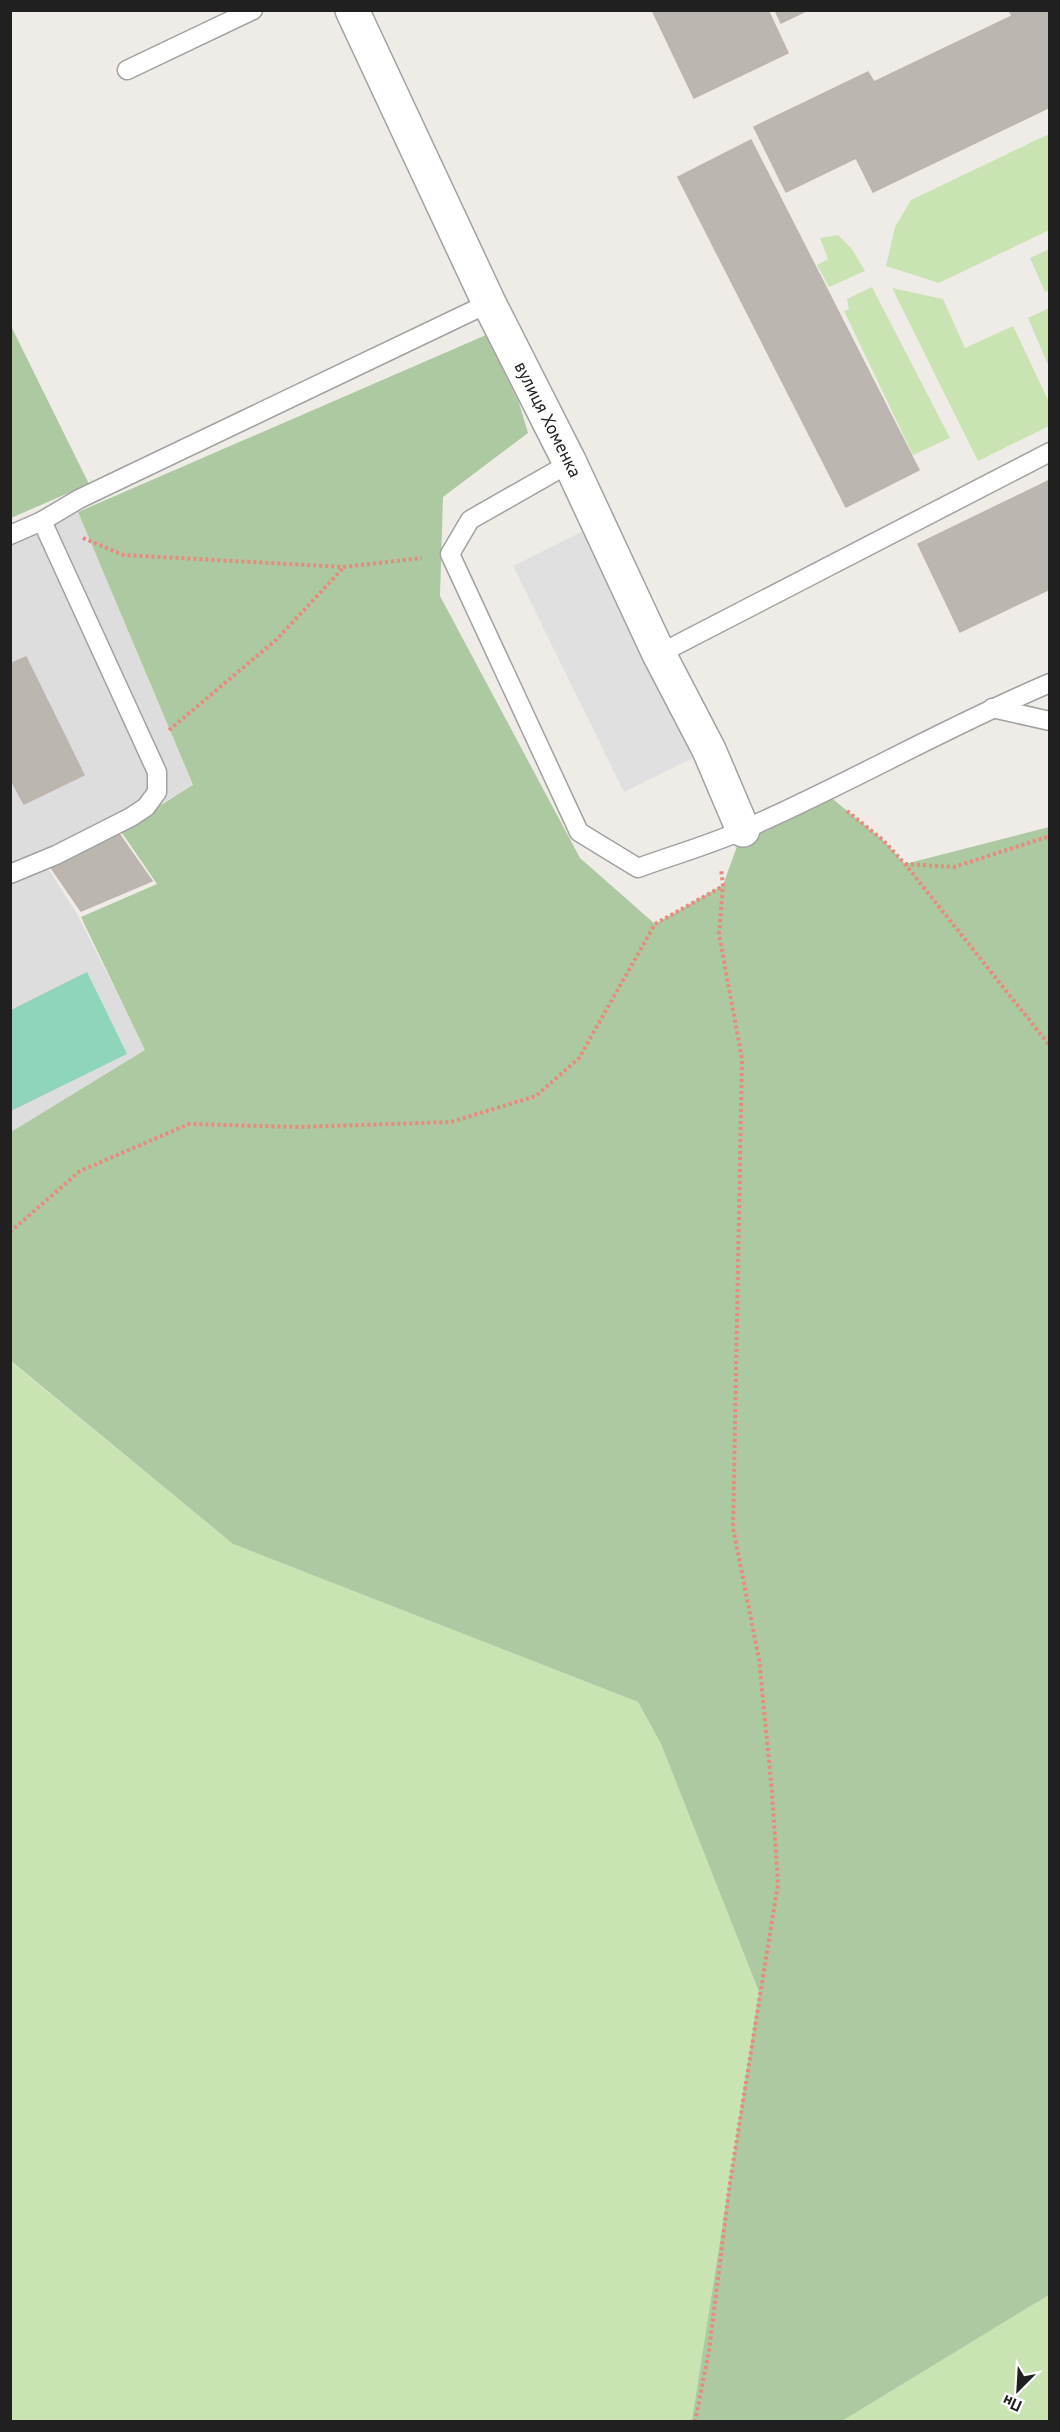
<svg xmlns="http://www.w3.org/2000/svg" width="1060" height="2432" font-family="'PT Sans',sans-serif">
  <rect width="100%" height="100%" fill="#efece7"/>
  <polygon fill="#ddd" points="78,512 193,786 46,865 77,914 146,1050 11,1132 11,544"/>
  <g fill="#cae3b3">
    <polygon points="1049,134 1049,230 939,283 886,266 895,227 911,200"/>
    <polygon points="838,235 852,249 865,271 829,287 817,265 828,259 820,238"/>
    <polygon points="1049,249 1049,290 1045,292 1030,258"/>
    <polygon points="872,287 950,438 913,455 844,311 849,309 847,299"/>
    <polygon points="892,288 943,299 965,348 1013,326 1049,402 1049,426 978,461"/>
    <polygon points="1049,308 1049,367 1028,318"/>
    <polygon points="10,1361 233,1544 638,1702 661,1744 759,1992 695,2421 11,2421"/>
    <polygon points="1049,2295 1049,2421 842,2421"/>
  </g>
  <g fill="#adc9a1">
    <polygon points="10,324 89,484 11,518 10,518"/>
    <polygon points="486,335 519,403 528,433 443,497 440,596 580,858 655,924 723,885 743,830 824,792 883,840 905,864 1049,827 1049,2295 842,2421 692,2421 759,1992 661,1744 638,1702 233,1544 11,1361 11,1132 145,1050 81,917 157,884 120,830 193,785 78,512"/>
  </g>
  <polygon fill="#8fd5ba" points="87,972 127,1054 11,1111 11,1010"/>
  <polygon fill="#e0e0e0" points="597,524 709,750 624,792 513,566"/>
  <g fill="#bcb6b0" stroke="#bfb4ab" stroke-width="1.5">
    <polygon points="652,10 768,10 788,53 694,98"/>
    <polygon points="775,10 808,10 781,23"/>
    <polygon points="1009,10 1050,10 1050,107 873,192 856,158 786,192 754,127 868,72 874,82 1012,16"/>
    <polygon points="751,140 919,470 846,507 678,177"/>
    <polygon points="1050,480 1050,589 960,632 918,544"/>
    <polygon points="26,657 84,775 24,804 10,778 10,664"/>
    <polygon points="119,834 152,881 81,911 50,866"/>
  </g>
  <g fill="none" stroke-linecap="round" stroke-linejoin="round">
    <g stroke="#a1a1a1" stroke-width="21">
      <g id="lane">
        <polyline points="127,70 253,10"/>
        <path d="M 570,463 L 470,520 L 450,554 L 579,832 L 638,868 C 673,855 710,845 745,829 C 848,784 946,727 1050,683"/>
        <polyline points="10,535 42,521 79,499 489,303"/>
        <polyline points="659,654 1050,452"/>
        <polyline points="992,708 1050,721"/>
        <polyline points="10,874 56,855 131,817 146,807 157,792 157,772 42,521"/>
      </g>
    </g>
    <g stroke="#a1a1a1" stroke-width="36">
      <g id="street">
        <path id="s1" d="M 352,10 L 489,303 L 570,463 L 659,654 L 709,750 L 743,830"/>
      </g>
    </g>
    <g stroke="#ea897d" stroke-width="4" stroke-dasharray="3 3" stroke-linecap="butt">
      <polyline points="83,538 123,555 343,567 422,558"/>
      <polyline points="169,730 276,640 343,568"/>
      <polyline points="847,811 883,840 905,864 1050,1046"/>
      <polyline points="905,864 954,867 1050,836"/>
      <polyline points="10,1232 80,1171 189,1124 300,1127 451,1122 536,1096 579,1058 655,924 723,886"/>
      <polyline points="695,2422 709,2351 730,2182 778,1884 772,1792 759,1659 733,1528 742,1059 719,934 723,885 721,869"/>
    </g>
    <use href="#lane" stroke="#fff" stroke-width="18"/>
    <use href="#street" stroke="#fff" stroke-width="33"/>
  </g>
  <g text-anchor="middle" stroke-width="5" stroke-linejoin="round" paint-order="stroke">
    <g font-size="18" fill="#202020" stroke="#fff">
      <text dy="6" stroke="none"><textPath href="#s1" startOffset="454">вулиця Хоменка</textPath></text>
    </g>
  </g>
  <rect width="1060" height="2432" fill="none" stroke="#202020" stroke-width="24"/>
  <g transform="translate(1018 2390) rotate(204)" stroke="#ffffff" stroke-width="4.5" paint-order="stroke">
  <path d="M0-4.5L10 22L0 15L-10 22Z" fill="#202020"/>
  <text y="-9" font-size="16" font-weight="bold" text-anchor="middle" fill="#202020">Пн</text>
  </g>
</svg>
